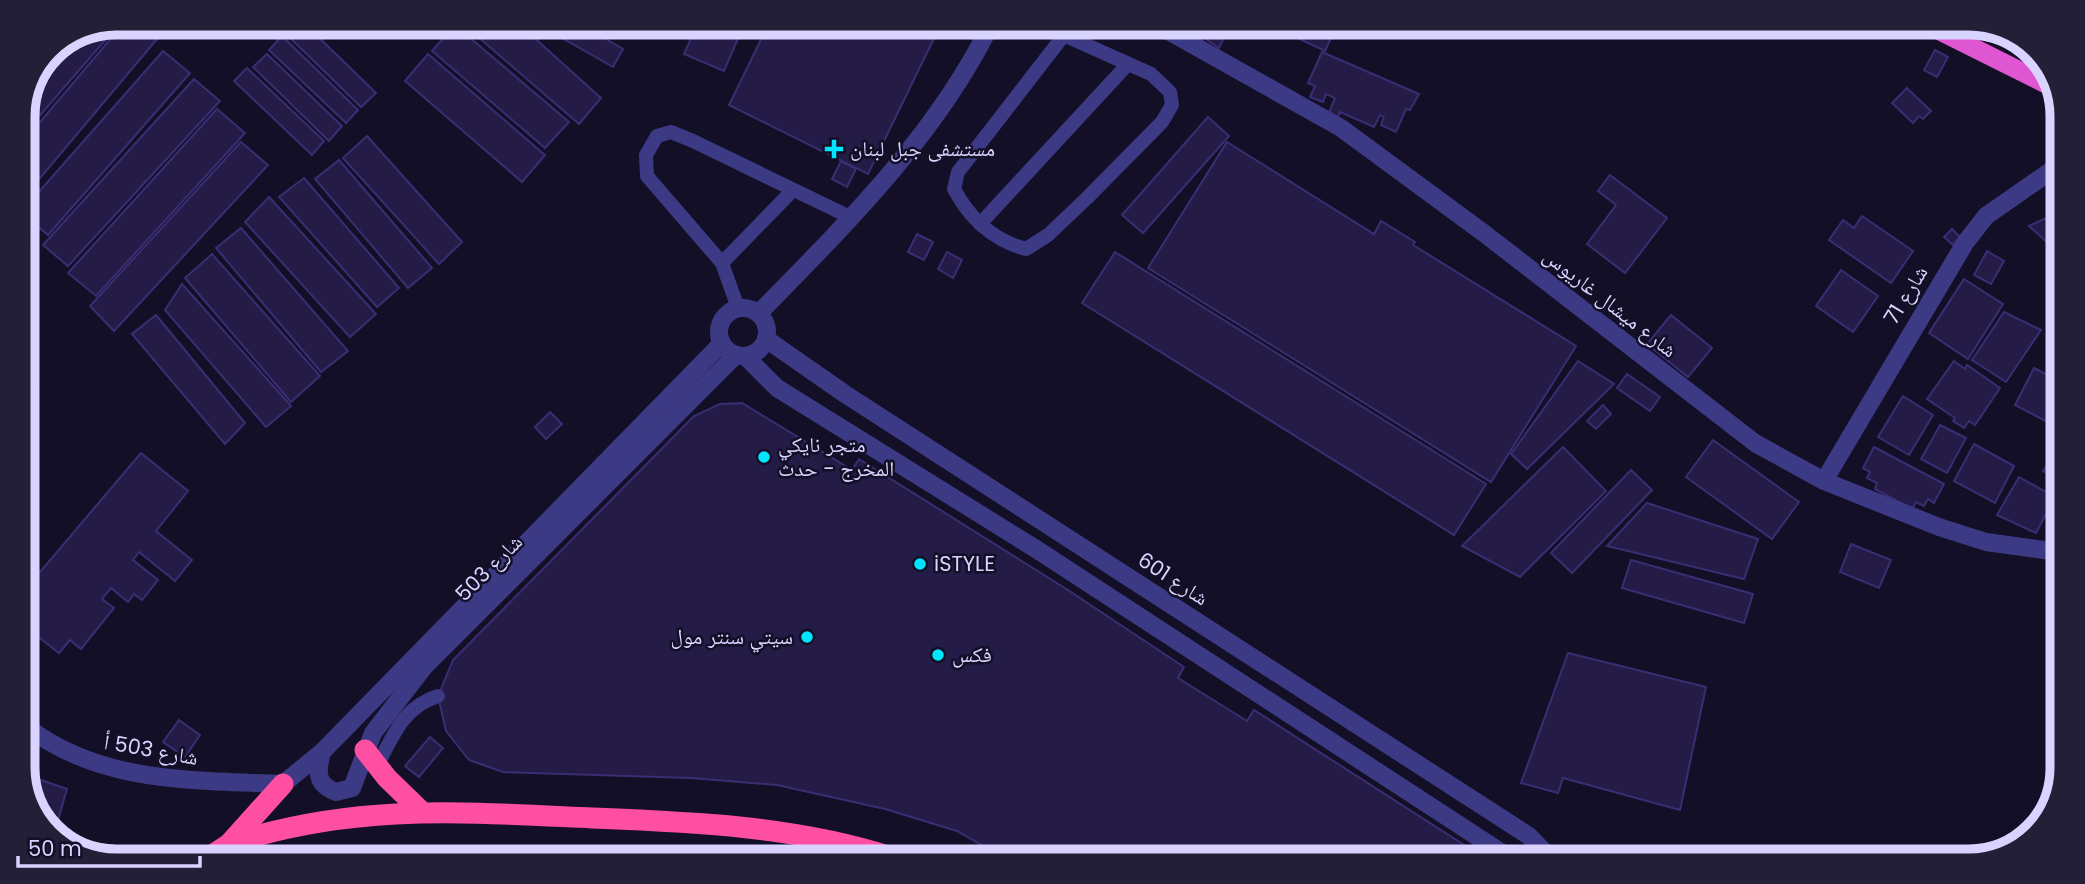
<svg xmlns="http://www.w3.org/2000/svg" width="2085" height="884" font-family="Poppins,'Noto Naskh Arabic',sans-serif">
  <rect width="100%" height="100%" fill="#130f26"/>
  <g fill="#241b47" stroke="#3b2d73" stroke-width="2">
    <polygon points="116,23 120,23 23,135 23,111 48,55 53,49"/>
    <polygon points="124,23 137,23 158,38 30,190 23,183 23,142"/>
    <polygon points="292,23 304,23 376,93 361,107 284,32"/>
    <polygon points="463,24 519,24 601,98 579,124"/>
    <polygon points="563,24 577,29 581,24 623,49 613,67 557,35"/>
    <polygon points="455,25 569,122 545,148 432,51"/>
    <polygon points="697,25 744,25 724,71 684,54"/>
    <polygon points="768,25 940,26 868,174 729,105"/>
    <polygon points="1188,27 1229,27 1219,48"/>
    <polygon points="1288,27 1336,27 1325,51 1285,32"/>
    <polygon points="282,36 358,110 346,123 269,50"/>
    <polygon points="1935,50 1948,57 1937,77 1924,70"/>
    <polygon points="163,51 190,73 48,235 23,214 23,210"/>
    <polygon points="1322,52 1419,94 1410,110 1406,109 1396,132 1381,125 1384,117 1380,115 1374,127 1340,112 1337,119 1328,115 1335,98 1326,94 1323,102 1310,97 1315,86 1308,83"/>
    <polygon points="267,54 342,126 329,141 253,67"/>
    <polygon points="428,54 545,155 522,182 405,81"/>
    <polygon points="247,68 324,141 312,155 234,81"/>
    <polygon points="194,79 220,101 68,266 43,245"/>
    <polygon points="1907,88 1931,111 1923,119 1919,116 1913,123 1892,103"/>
    <polygon points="217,109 245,133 96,296 68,273"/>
    <polygon points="1208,117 1229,136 1143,233 1122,215"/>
    <polygon points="367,136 462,242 439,264 343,158"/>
    <polygon points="241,142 268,165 114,331 90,306"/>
    <polygon points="1227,142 1374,234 1381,221 1415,242 1413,245 1576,346 1491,482 1148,268"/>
    <polygon points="339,160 432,268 408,288 315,179"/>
    <polygon points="841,161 856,169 847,187 832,179"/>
    <polygon points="1610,175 1667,218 1625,273 1587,244 1616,205 1598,191"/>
    <polygon points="304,178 399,288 377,307 279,197"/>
    <polygon points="269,197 376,314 350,337 245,222"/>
    <polygon points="2061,211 2061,255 2029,226"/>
    <polygon points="1862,216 1913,251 1891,283 1829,240 1843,220 1854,228"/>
    <polygon points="241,228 348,351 321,372 216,248"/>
    <polygon points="1952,229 1960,237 1953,245 1944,237"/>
    <polygon points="917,234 933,242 924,260 908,252"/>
    <polygon points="1987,251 2004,261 1991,284 1974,275"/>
    <polygon points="947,252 962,260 953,278 938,269"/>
    <polygon points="1115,252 1486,484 1454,535 1082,303"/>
    <polygon points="212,254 320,376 291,402 185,278"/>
    <polygon points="1841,270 1878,296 1853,332 1816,306"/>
    <polygon points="1964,279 2003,304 1968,359 1929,333"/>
    <polygon points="182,284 291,406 266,427 165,310"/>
    <polygon points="2004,312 2041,330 2006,382 1972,360"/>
    <polygon points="156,315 245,423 225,444 132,334"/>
    <polygon points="1671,315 1712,348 1688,377 1647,344"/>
    <polygon points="1578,361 1614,384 1527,469 1511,454"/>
    <polygon points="1954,361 1965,369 1967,365 2000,388 1975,425 1969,421 1964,428 1953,421 1955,418 1927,399"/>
    <polygon points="2034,368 2059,381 2059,419 2055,426 2015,405"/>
    <polygon points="1627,374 1660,397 1650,411 1617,388"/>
    <polygon points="1903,396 1933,415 1909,455 1878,437"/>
    <polygon points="742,403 852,470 859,459 1068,590 1184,667 1178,678 1247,721 1254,710 1486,859 1004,858 957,831 885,809 777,785 691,778 503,772 469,760 446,731 438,696 453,660 694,416 720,404"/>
    <polygon points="1603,405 1611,414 1596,429 1587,421"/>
    <polygon points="550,412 562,424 546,439 535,427"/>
    <polygon points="1940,425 1966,438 1947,473 1921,459"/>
    <polygon points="1713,440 1799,502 1772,539 1686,477"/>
    <polygon points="1974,444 2014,466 1995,503 1954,481"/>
    <polygon points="2059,445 2058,478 2043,471"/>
    <polygon points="1563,447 1606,491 1520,577 1462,546"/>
    <polygon points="1874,447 1944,484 1934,503 1928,499 1924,506 1916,502 1912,509 1875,489 1877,483 1867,478 1870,472 1863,468"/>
    <polygon points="141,453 188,491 156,531 192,560 175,581 139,552 133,560 158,580 142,600 134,594 128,602 111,588 102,599 114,608 81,649 70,640 59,653 23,625 23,592"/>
    <polygon points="1631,470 1652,490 1572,573 1551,553"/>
    <polygon points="2019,477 2055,497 2036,533 1997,515"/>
    <polygon points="1647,503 1758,539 1744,579 1607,546"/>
    <polygon points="2057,510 2058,538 2048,537"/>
    <polygon points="1851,544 1891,560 1879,588 1840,572"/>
    <polygon points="1631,560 1753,594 1744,623 1622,588"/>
    <polygon points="1568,653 1706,687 1680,810 1563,778 1558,793 1521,783"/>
    <polygon points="179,720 200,735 185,757 163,742"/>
    <polygon points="430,737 443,748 419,777 405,766"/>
    <polygon points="38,779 67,789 54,834 42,824 32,797"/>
  </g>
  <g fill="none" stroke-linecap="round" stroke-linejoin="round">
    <g stroke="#3d3a85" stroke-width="14">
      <path d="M 1054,26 L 1064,35 L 1151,74 L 1170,92 L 1172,105 L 1162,122 L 1087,198 L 1048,235 L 1026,249 C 992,240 970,219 954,189 L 958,172 L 1064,35"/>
      <polyline points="980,224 1128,64"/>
      <polyline points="722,263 793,190"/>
      <polyline points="738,308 722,263 647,176 646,155 657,136 671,132 693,141 852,218"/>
      <path d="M 377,766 C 393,736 403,707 438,696"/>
    </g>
    <g stroke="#3d3a85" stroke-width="18">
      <polyline points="1161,27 1341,128 1485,234 1755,443 1824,481 1939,527 1986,542 2058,552"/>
      <circle cx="743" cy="332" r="24"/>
      <path d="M 759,313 C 844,226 935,137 990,26"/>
      <polyline points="766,339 845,394 1529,836 1552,860"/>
      <polyline points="745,356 777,388 1036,549 1513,860"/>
      <polyline points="1824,481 1965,243 1986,216 2062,163"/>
      <path d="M 23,724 C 99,784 191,780 283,784 L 322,752 L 722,343"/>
      <path d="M 322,752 C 317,771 315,784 336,792 L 352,788 L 373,733 L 424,667 L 736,355"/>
    </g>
    <polyline stroke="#e055d1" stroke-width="19" points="1936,29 2054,88"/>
    <g stroke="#ff4fa3" stroke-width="21">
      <polyline points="365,750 387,778 422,812"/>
      <path d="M 229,844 C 355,803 462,812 592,818 C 692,822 795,826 891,857"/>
      <polyline points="212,855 229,844 283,784"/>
    </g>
  </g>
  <g fill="#00e5ff" stroke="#130f26" stroke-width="2.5">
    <path d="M830.5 138.5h7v7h7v7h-7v7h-7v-7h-7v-7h7z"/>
    <circle cx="764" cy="457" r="7"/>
    <circle cx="920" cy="564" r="7"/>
    <circle cx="807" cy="637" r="7"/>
    <circle cx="938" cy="655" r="7"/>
  </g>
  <g text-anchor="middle" stroke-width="5" stroke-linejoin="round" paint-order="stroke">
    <g font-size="21" fill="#d9d4ff" stroke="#130f26" text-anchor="start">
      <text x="850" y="156">مستشفى جبل لبنان</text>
      <text x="778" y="452">متجر نايكي<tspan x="778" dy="24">المخرج - حدث</tspan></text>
      <text x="934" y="571">iSTYLE</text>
      <text x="793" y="644" text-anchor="end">سيتي سنتر مول</text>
      <text x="952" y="662">فكس</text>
    </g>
    <g font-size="21" fill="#d9d4ff" stroke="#130f26">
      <text transform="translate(1906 295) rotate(-59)" y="7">شارع 71</text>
      <text transform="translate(1610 303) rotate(38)" y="7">شارع ميشال غاريوس</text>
      <text transform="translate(489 568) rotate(-45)" y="7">شارع 503</text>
      <text transform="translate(1173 579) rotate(33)" y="7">شارع 601</text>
      <text transform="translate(151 750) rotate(10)" y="7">شارع 503 أ</text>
    </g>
  </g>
  <path d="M0 0H2085V884H0ZM116 35H1969A81 81 0 0 1 2050 116V768A81 81 0 0 1 1969 849H116A81 81 0 0 1 35 768V116A81 81 0 0 1 116 35Z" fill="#231f37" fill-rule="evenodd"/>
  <path fill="none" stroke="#d9d4ff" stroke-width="9" d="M116 35H1969A81 81 0 0 1 2050 116V768A81 81 0 0 1 1969 849H116A81 81 0 0 1 35 768V116A81 81 0 0 1 116 35Z"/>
  <path d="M18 856v10h182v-10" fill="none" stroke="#d9d4ff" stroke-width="3.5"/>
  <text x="28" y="856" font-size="21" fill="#d9d4ff" stroke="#130f26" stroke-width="5" paint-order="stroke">50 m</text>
</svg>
